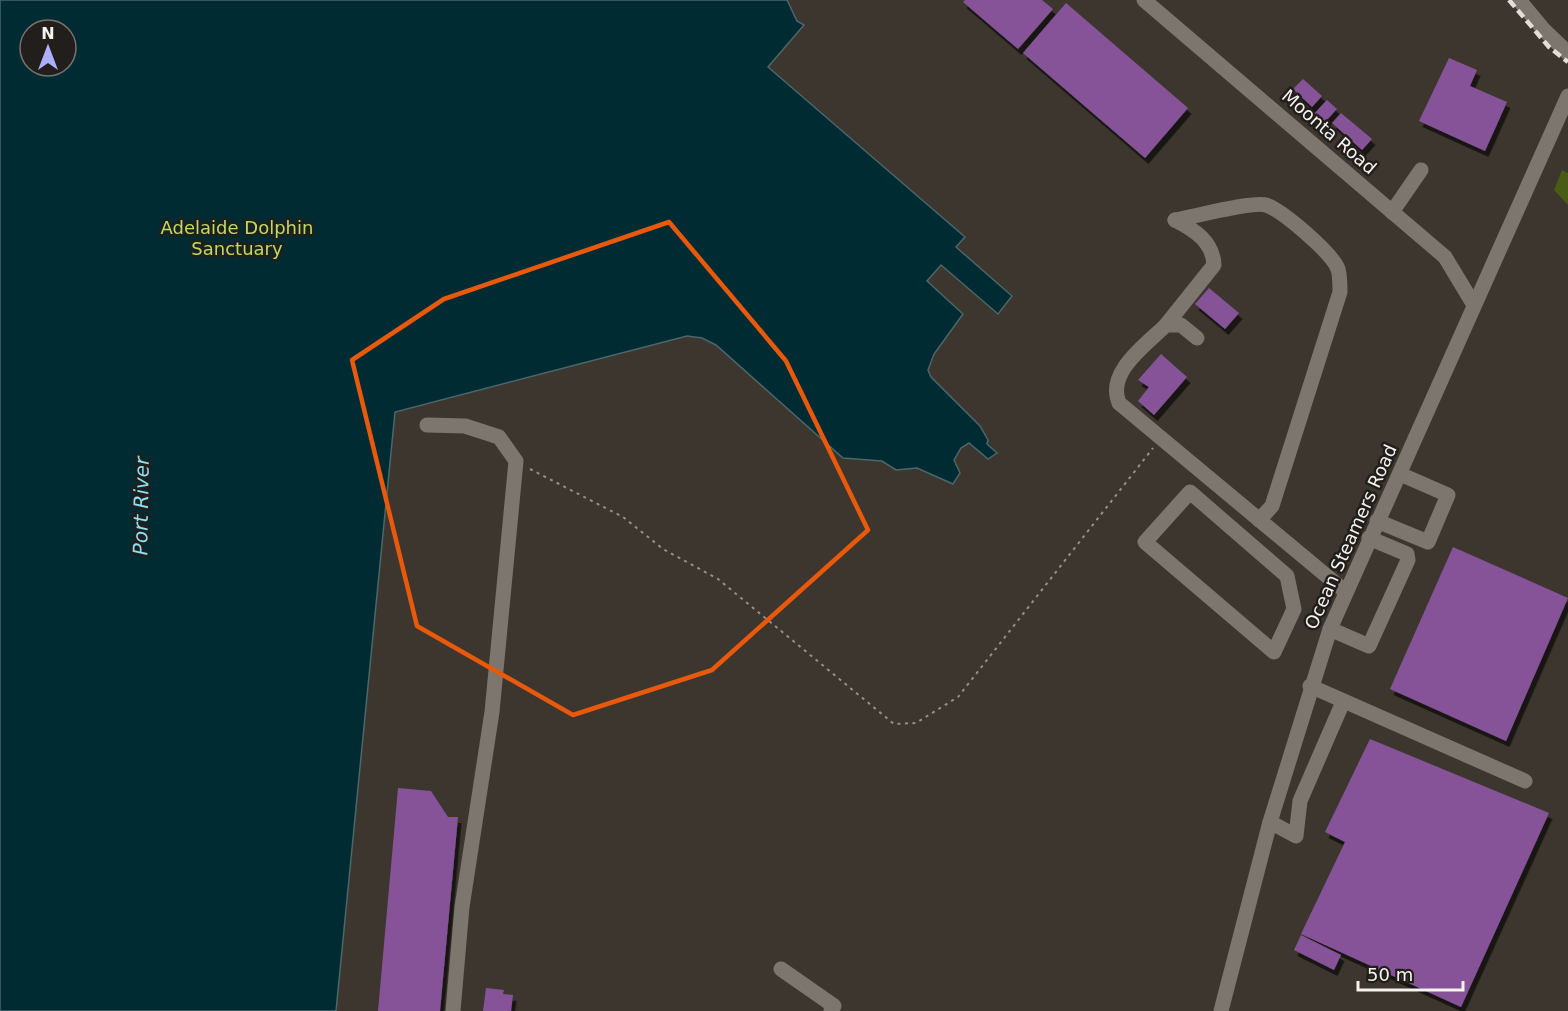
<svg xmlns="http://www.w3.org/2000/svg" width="1568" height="1011" font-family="'DejaVu Sans',sans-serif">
  <defs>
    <filter id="shadow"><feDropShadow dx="3.5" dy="6" stdDeviation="0" flood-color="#0009"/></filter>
  </defs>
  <rect width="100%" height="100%" fill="#3c362f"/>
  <polygon fill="#485b17" points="1562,170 1568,173 1568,205 1554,190"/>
  <path fill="#002b33" stroke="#4a676b" stroke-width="1.5" fill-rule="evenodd" d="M 0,0 L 787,0 L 797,21 L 804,25 L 768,67 L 965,237 L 956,247 L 1012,296 L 998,314 L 941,265 L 927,281 L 963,314 L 934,354 L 928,370 L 931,377 L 980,426 L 988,440 L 987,444 L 997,453 L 988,459 L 969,443 L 961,448 L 954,460 L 960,473 L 953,484 L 917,468 L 896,470 L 882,461 L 843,458 L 716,345 L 702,338 L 687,336 L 395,412 L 336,1011 L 0,1011 ZM 30,30 L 66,30 L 66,66 L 30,66 Z"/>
  <g fill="#865399" filter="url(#shadow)">
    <polygon points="965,0 1042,0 1053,9 1018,49 963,2"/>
    <polygon points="1066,3 1188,108 1145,158 1023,53"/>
    <polygon points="1449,58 1477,70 1470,86 1507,102 1485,151 1419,121"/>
    <polygon points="1303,79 1322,96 1312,107 1293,89"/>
    <polygon points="1327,100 1337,109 1323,124 1313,115"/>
    <polygon points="1341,113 1372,139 1362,150 1332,123"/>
    <polygon points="1209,288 1239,313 1225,329 1195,304"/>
    <polygon points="1161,354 1187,377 1154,415 1138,401 1149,387 1138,380"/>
    <polygon points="1453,547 1568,598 1506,741 1390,689"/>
    <polygon points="1370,739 1549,813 1461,1007 1301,934 1345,842 1325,832"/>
    <polygon points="398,788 431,791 448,817 458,817 440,1011 378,1011"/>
    <polygon points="1301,935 1341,955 1334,970 1294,950"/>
    <polygon points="486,988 504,990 503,994 513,995 511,1011 483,1011"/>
  </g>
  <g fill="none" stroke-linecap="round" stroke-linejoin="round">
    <polyline stroke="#95908b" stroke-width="2" stroke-dasharray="3 4.5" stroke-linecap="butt" points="530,469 623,517 663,549 718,579 894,724 916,723 958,697 1153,448"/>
    <g stroke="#7d766e" stroke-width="15">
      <polyline points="1144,0 1445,257 1474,305"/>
      <polyline points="1519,0 1544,30 1568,53"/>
      <polyline points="1392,212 1421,170"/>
      <path d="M 1175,220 C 1192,217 1253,201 1266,205 C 1282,210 1332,253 1338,269 C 1340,276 1340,285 1340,292 L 1272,506 L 1259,520"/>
      <path d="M 1166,325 L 1214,265 C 1213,242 1195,230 1175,220"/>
      <path d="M 1197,338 L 1181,325 L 1166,325 C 1146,345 1106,372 1119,403 L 1346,592"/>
      <polyline points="427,425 465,426 499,437 516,461 492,712 462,907 453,1011"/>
      <polygon points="1190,492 1287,576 1294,609 1274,652 1145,542"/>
      <polyline points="1377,521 1428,542 1448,495 1400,474"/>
      <polyline points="1330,629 1369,646 1408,560 1407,554 1369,538"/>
      <polyline points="1310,686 1525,781"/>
      <polyline points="1270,822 1296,836 1300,801 1343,702"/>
      <polyline points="781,969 834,1006 831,1011"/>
      <polyline points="1221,1011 1270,822 1330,629 1568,96"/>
    </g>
    <polyline stroke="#e2deda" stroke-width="4.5" stroke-dasharray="9 4.5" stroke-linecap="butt" points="1509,0 1549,47 1568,62"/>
  </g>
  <path fill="none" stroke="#e8590c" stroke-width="4.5" stroke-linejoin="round" d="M 669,222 L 786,361 L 868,530 L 712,670 L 573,715 L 417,626 L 352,360 L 444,299 Z"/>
  <g text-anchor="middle" stroke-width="5" stroke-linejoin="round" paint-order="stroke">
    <g font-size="18" fill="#f6f2ee" stroke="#211e1b">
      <text transform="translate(1329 132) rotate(41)" y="6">Moonta Road</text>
      <text transform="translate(1351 537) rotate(-66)" y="6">Ocean Steamers Road</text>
    </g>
    <g font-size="18" fill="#b8dd67" stroke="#211e1b">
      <text x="237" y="234">Adelaide Dolphin<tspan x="237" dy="21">Sanctuary</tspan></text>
    </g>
    <g font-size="20" font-style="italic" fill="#88e2f5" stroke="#211e1b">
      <text transform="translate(141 506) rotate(-89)" y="7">Port River</text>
    </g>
  </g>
  <g transform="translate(48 48)"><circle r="28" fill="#211e1b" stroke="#76736f" stroke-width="1.5"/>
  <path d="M0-4.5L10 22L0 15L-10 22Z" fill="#adaffb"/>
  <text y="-9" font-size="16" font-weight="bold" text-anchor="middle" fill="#f6f2ee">N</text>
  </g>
  <path d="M1358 981v9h105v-9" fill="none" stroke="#f6f2ee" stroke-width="3"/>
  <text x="1367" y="981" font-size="18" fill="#f6f2ee" stroke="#211e1b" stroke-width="4.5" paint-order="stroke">50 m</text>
</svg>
